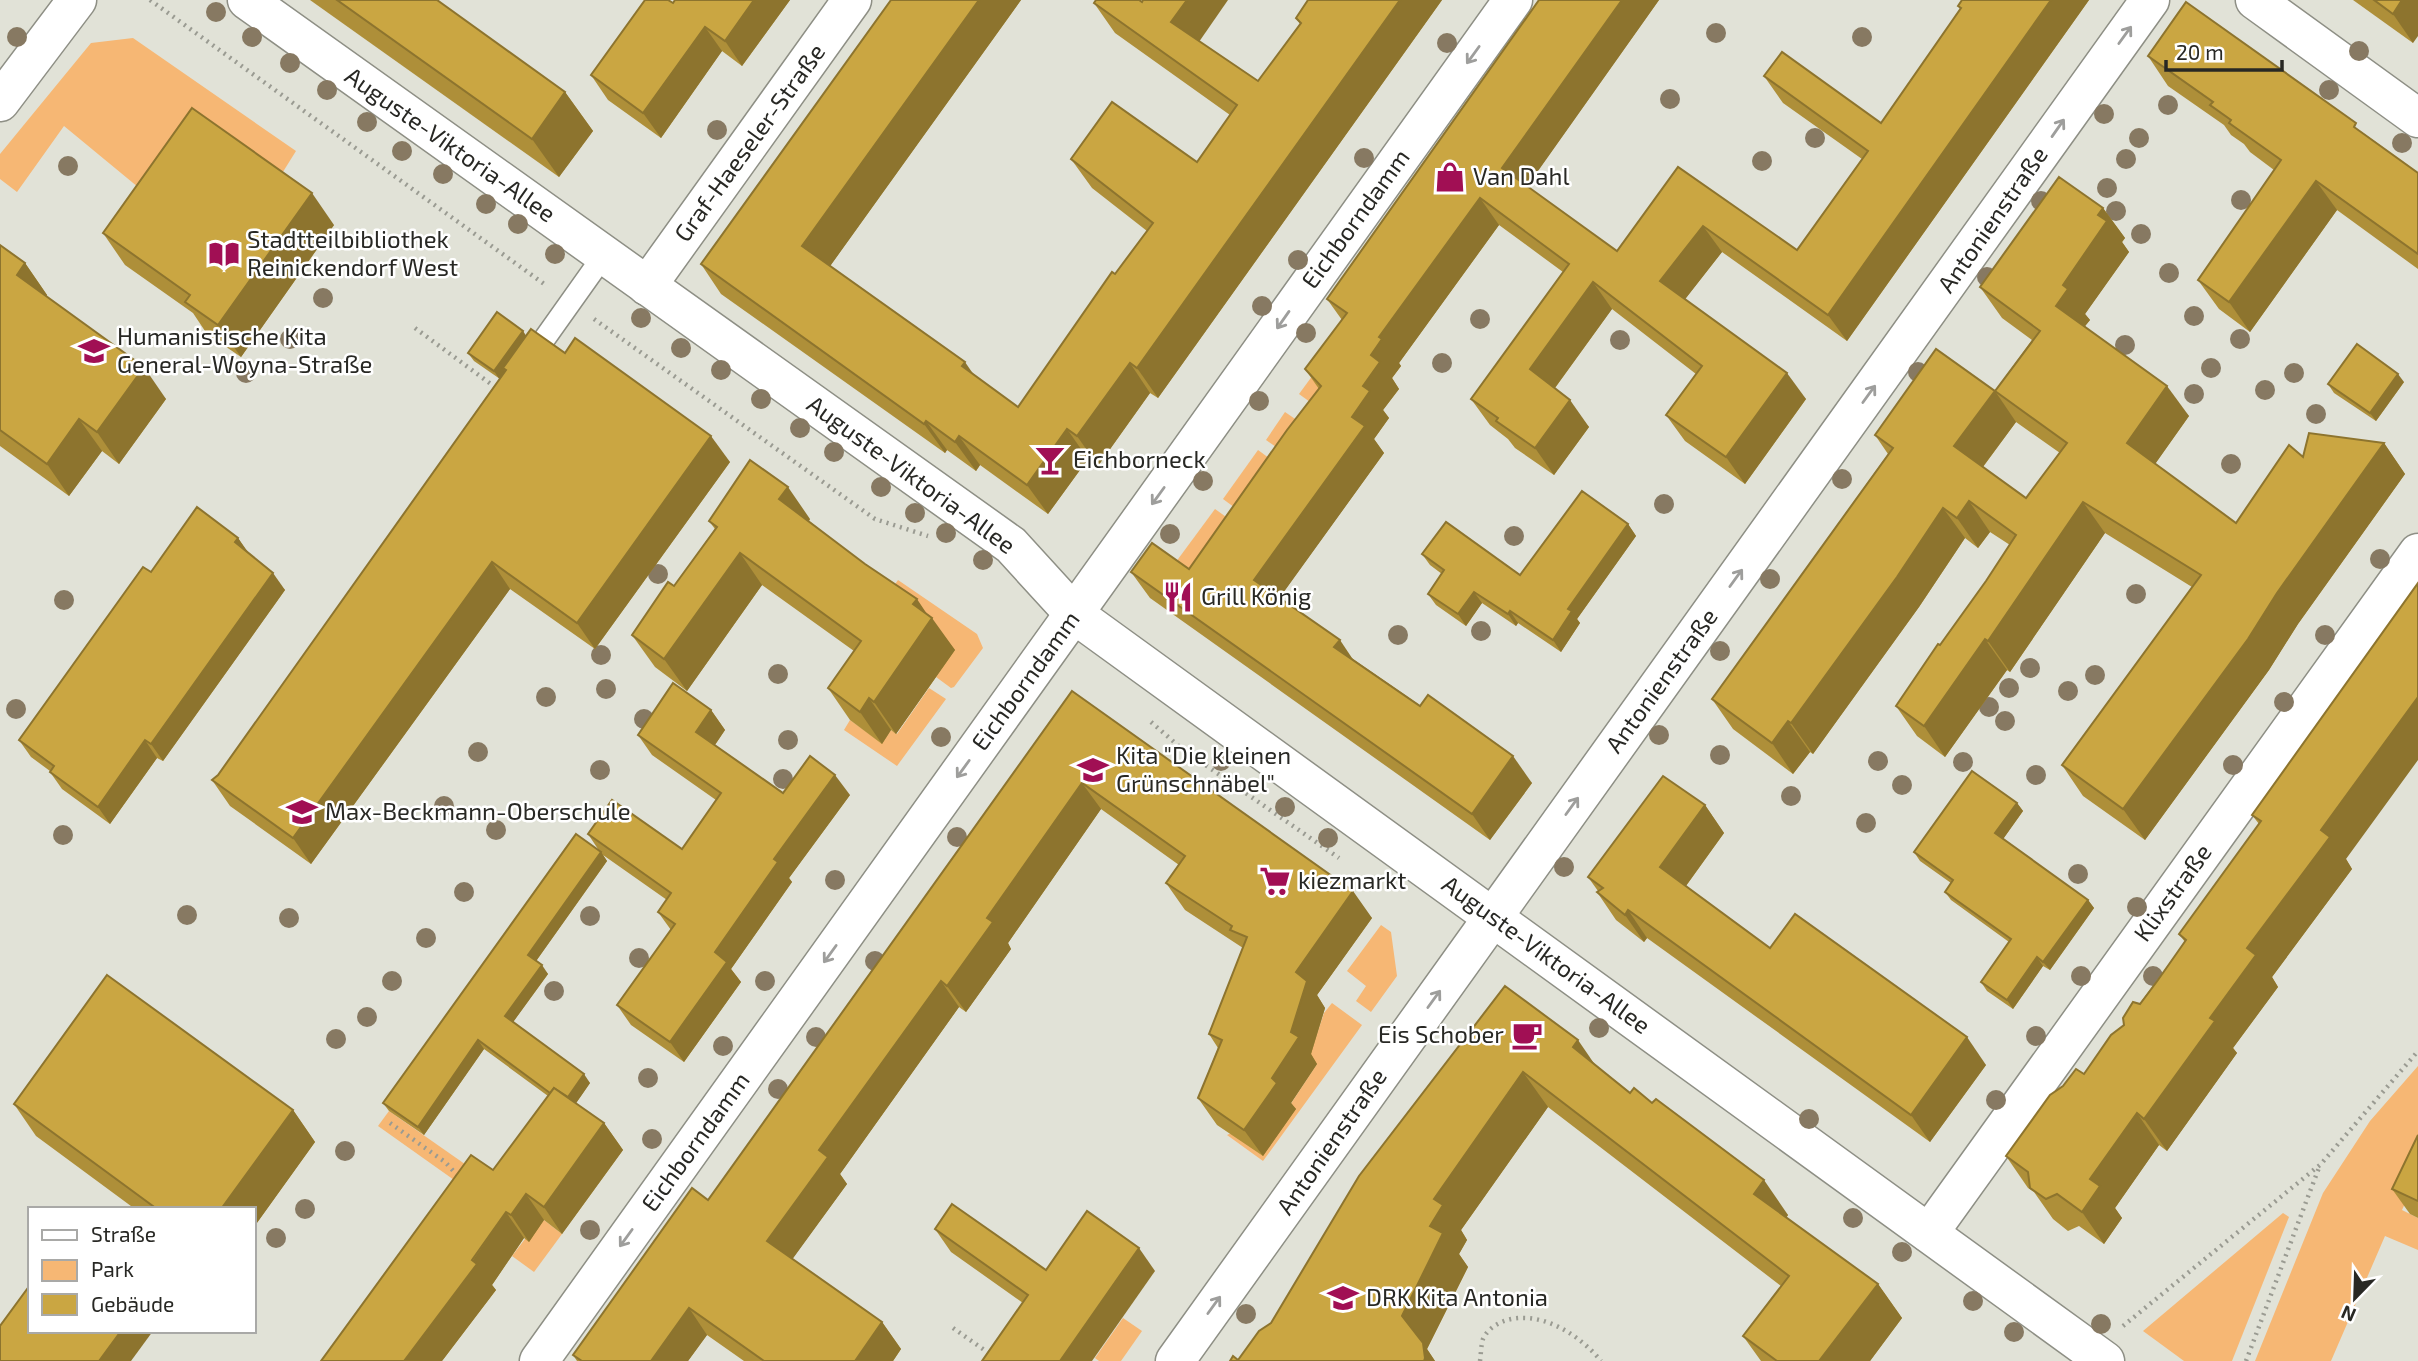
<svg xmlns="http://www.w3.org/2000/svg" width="2418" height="1361" font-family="'Exo 2',sans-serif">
  <rect width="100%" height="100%" fill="#e1e2d7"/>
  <g fill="#f6b774">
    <polygon points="133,38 296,151 276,183 144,192 64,126 17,192 0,179 0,154 91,43"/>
    <polygon points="1335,345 1317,407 1299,394"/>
    <polygon points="1285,412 1304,425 1300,464 1266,440"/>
    <polygon points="1258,450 1292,475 1257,524 1223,499"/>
    <polygon points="1215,509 1250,534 1207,595 1170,570"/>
    <polygon points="898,580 977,634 983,648 954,687 951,688 936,677 954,650 887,596"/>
    <polygon points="929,688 946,699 897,766 844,730 850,720 882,743 891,730 897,734"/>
    <polygon points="1381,925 1391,932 1397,976 1371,1012 1356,1001 1366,986 1347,971"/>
    <polygon points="1332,1003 1362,1025 1263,1161 1227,1135 1290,1105 1317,1064 1309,1058 1324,1013"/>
    <polygon points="2418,1066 2418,1188 2413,1186 2402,1210 2418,1218 2418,1250 2385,1236 2331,1361 2255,1361 2323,1193 2370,1121"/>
    <polygon points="389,1111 482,1176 471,1192 378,1126"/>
    <polygon points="2283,1213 2289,1217 2232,1361 2184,1361 2143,1331"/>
    <polygon points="544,1220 562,1234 534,1272 512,1256 525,1239"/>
    <polygon points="1123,1318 1142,1331 1121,1361 1099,1361 1095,1358"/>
  </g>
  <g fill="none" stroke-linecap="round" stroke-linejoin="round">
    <g stroke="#8e8f85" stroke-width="24">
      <polyline id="lane" points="528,362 604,255"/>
    </g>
    <g stroke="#8e8f85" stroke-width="41">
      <g id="street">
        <polyline points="247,0 1011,545 1074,614 2105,1361"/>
        <polyline points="2255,0 2418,118"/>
        <polyline points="0,102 77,0"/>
        <polyline points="647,286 852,0"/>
        <polyline points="1929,1233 2418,553"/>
      </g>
    </g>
    <g stroke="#8e8f85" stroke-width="41">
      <g id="secondary">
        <polyline points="539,1361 1513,0"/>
        <polyline points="1175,1361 2150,0"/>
      </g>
    </g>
    <g stroke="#9a9b92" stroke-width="4.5" stroke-dasharray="2 5" stroke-linecap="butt">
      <polyline points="150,0 547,286"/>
      <polyline points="594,319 875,519 928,536"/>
      <polyline points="415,328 499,390"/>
      <polyline points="1151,722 1181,748 1339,858"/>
      <polyline points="390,1123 445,1162 461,1179"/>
      <polyline points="2123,1326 2321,1164 2418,1051"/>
      <polyline points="953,1328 1000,1361"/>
      <path d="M 1480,1361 C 1481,1354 1481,1345 1483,1339 C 1487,1330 1496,1324 1504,1321 C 1539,1309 1579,1334 1601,1361"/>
      <polyline points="2246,1361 2320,1165"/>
    </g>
    <use href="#lane" stroke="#fff" stroke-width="21"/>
    <use href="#street" stroke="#fff" stroke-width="38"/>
    <use href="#secondary" stroke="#fff" stroke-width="38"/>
  </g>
  <g fill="#877962">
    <circle cx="216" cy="12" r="10"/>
    <circle cx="1716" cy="33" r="10"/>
    <circle cx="17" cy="37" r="10"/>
    <circle cx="252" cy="37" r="10"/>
    <circle cx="1862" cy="37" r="10"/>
    <circle cx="1447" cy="43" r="10"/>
    <circle cx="2359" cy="51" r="10"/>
    <circle cx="290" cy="63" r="10"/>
    <circle cx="327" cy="90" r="10"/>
    <circle cx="2329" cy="90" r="10"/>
    <circle cx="1670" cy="99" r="10"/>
    <circle cx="2168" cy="105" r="10"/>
    <circle cx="2104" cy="114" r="10"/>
    <circle cx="367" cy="122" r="10"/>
    <circle cx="717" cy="130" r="10"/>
    <circle cx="1815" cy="138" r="10"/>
    <circle cx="2139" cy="138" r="10"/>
    <circle cx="2402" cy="143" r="10"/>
    <circle cx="402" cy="151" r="10"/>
    <circle cx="1364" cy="158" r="10"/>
    <circle cx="2126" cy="159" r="10"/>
    <circle cx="1762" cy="161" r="10"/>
    <circle cx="68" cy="166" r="10"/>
    <circle cx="443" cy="174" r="10"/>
    <circle cx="2107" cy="188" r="10"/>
    <circle cx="2241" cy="200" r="10"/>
    <circle cx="2041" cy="201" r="10"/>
    <circle cx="486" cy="204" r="10"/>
    <circle cx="2116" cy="211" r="10"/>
    <circle cx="518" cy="224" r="10"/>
    <circle cx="2141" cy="234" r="10"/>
    <circle cx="555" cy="254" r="10"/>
    <circle cx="1298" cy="260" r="10"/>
    <circle cx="2169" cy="273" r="10"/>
    <circle cx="1987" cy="277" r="10"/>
    <circle cx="323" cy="298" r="10"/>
    <circle cx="1262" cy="306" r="10"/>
    <circle cx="2194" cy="316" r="10"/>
    <circle cx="641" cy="318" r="10"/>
    <circle cx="1480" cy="319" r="10"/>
    <circle cx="1306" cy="333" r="10"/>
    <circle cx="290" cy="339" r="10"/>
    <circle cx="2240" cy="339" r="10"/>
    <circle cx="1620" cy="340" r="10"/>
    <circle cx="2125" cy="345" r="10"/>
    <circle cx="681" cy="348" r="10"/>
    <circle cx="1442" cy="363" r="10"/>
    <circle cx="2211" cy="368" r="10"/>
    <circle cx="721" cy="370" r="10"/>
    <circle cx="1918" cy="372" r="10"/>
    <circle cx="246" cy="373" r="10"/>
    <circle cx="2294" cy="373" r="10"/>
    <circle cx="2265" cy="390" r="10"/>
    <circle cx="2194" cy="394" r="10"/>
    <circle cx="761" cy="399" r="10"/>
    <circle cx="1259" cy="401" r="10"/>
    <circle cx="2316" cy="414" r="10"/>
    <circle cx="800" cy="428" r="10"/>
    <circle cx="834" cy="452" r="10"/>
    <circle cx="2231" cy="464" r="10"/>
    <circle cx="1842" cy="479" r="10"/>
    <circle cx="1203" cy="481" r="10"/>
    <circle cx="881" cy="487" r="10"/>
    <circle cx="1664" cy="504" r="10"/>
    <circle cx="915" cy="513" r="10"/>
    <circle cx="946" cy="533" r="10"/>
    <circle cx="1170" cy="534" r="10"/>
    <circle cx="1514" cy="536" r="10"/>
    <circle cx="2380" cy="559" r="10"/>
    <circle cx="983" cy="560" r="10"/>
    <circle cx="658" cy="574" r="10"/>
    <circle cx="1770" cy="579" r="10"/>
    <circle cx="2136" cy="594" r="10"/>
    <circle cx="64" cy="600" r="10"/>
    <circle cx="1481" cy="631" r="10"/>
    <circle cx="1398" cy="635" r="10"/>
    <circle cx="2325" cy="635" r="10"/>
    <circle cx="1720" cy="651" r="10"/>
    <circle cx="601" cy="655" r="10"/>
    <circle cx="2030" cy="668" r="10"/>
    <circle cx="778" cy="674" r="10"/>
    <circle cx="2095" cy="675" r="10"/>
    <circle cx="2009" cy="688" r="10"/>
    <circle cx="606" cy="689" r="10"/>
    <circle cx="2068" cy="691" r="10"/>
    <circle cx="546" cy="697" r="10"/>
    <circle cx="2284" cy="702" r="10"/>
    <circle cx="1989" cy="707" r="10"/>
    <circle cx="16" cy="709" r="10"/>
    <circle cx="644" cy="719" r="10"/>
    <circle cx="2005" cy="721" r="10"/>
    <circle cx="1659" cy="735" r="10"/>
    <circle cx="941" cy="737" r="10"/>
    <circle cx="788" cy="740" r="10"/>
    <circle cx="478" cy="752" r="10"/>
    <circle cx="1720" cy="755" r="10"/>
    <circle cx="1221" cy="761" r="10"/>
    <circle cx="1878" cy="761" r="10"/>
    <circle cx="1963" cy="762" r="10"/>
    <circle cx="2233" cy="765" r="10"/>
    <circle cx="600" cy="770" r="10"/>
    <circle cx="2036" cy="775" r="10"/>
    <circle cx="783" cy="779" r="10"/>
    <circle cx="1902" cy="785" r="10"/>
    <circle cx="1791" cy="796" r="10"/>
    <circle cx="444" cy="806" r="10"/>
    <circle cx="1285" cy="807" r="10"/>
    <circle cx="1866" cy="823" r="10"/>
    <circle cx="496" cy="830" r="10"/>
    <circle cx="63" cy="835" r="10"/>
    <circle cx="957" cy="837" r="10"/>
    <circle cx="1328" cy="838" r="10"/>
    <circle cx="1564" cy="867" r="10"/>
    <circle cx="2078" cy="874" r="10"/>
    <circle cx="835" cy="880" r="10"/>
    <circle cx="464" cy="892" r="10"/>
    <circle cx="2137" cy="907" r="10"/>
    <circle cx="187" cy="915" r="10"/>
    <circle cx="590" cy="916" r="10"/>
    <circle cx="289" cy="918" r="10"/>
    <circle cx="426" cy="938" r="10"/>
    <circle cx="639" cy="958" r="10"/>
    <circle cx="875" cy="961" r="10"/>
    <circle cx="2081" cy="976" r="10"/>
    <circle cx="2153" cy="976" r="10"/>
    <circle cx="392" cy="981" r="10"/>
    <circle cx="765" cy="981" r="10"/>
    <circle cx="554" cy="991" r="10"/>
    <circle cx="367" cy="1017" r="10"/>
    <circle cx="1599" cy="1028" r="10"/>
    <circle cx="2036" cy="1036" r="10"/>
    <circle cx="816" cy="1037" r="10"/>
    <circle cx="336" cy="1039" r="10"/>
    <circle cx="723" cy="1046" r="10"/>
    <circle cx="648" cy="1078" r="10"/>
    <circle cx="778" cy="1089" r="10"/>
    <circle cx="1996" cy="1100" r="10"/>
    <circle cx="1809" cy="1119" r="10"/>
    <circle cx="652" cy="1139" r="10"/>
    <circle cx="345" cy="1151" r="10"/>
    <circle cx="305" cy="1209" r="10"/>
    <circle cx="1853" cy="1218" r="10"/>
    <circle cx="590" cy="1230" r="10"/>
    <circle cx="276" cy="1238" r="10"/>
    <circle cx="1902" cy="1252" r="10"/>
    <circle cx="1973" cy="1301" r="10"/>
    <circle cx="1246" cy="1314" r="10"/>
    <circle cx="2101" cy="1324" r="10"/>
    <circle cx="2014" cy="1332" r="10"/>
  </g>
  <g fill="#ae8f39" fill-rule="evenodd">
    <polygon points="310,0 437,0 565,92 593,131 559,177"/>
    <polygon points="675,0 790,0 742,66 722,51 661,138 608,100 591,75 673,3"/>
    <polygon points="891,0 1021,0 830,266 974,375 1018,407 1147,231 1092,188 1071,159 1197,162 1230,115 1115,33 1094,3 1199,41 1258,81 1300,24 1296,18 1442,0 1158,398 1150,393 1098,466 1088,459 1048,514 980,465 976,471 947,450 945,453 721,294 701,264"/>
    <polygon points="1539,0 1659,0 1527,186 1617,251 1678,167 1797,250 1862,159 1783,103 1764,76 1881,123 1960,9 1958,6 1962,0 2089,0 1847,341 1722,252 1685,299 1806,399 1745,484 1685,441 1666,415 1696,374 1612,309 1555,388 1589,427 1554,475 1515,448 1508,439 1490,425 1471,399 1563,272 1499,225 1399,363 1401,366 1392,378 1399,389 1383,410 1389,418 1374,439 1384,453 1279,598 1353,659 1532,783 1490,840 1150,598 1131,572 1189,569 1319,389 1305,369 1342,320 1327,299"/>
    <polygon points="2353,0 2418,0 2413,43"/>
    <polygon points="2148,56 2363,133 2418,173 2418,269 2337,210 2250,332 2219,309 2198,280 2274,170 2250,152 2244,144 2231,135 2224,125 2168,86"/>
    <path d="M 2103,208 L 2125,238 L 2122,242 L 2129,252 L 2085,314 L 2090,320 L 2085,326 L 2189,416 L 2155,464 L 2236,523 L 2303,457 L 2384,443 L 2405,474 L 2298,624 L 2269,670 L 2145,840 L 2083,796 L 2062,765 L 2192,587 L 2105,533 L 2010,672 L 2007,670 L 1945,757 L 1917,736 L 1896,706 L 1986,581 L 2010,545 L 1990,532 L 1978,548 L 1965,538 L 1919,607 L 1813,754 L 1810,752 L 1793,774 L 1733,729 L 1712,699 L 1888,454 L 1875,435 L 1995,391 L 2032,340 L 2002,318 L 1980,287 ZM 2016,422 L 2060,453 L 2026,498 L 1983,467 Z"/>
    <polygon points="334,225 241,357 207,334 193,313 125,265 103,233"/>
    <polygon points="0,245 25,263 47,295 46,297 166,399 119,464 102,451 69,496 0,446"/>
    <polygon points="526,336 565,353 730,462 595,649 510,589 311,864 230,806 212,780 218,775 500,379 474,361 468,353"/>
    <polygon points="2404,382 2376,421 2334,393 2328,384"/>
    <polygon points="810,519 809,521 928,615 955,650 896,734 891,730 882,744 850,720 828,688 854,651 762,585 687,691 655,667 632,635 674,586 715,529 709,521"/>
    <polygon points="1628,524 1636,536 1577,619 1580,623 1561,652 1518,623 1516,626 1482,603 1466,626 1436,605 1428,594 1442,574 1430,565 1422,554 1520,575"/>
    <polygon points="238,538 248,553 285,590 163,761 157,758 110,824 62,789 50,772 50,771 31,757 19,740 151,572"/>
    <polygon points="1072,691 1372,918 1317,995 1325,1008 1311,1054 1317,1064 1291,1103 1296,1109 1263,1156 1217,1125 1198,1098 1218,1048 1209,1034 1243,948 1185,910 1166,883 1179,865 1101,809 1008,943 1011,949 966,1012 959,1007 840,1174 847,1184 792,1259 882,1322 901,1349 893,1361 744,1361 707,1335 688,1361 577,1361 573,1355 708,1200"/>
    <polygon points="711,710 725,730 715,745 783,793 850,795 789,878 792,882 731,969 741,982 684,1062 631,1025 617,1005 671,930 658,912 667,900 603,855 607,861 536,961 548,974 513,1022 590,1083 576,1103 604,1123 623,1150 562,1234 544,1220 529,1242 524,1238 492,1285 496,1290 442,1361 493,1170 548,1096 484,1049 424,1135 389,1111 383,1103 600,852 588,834 682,849 716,800 652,755 638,735"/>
    <polygon points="2017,803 2023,811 2003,839 2088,900 2094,908 2050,970 2043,966 2013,1009 1987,991 1981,982 2009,942 1951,900 1945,892 1951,883 1920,861 1914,852"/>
    <polygon points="1705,805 1724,833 1686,886 1770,948 1986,1065 1930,1142 1647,938 1644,942 1616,920 1597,892 1598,891 1588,877"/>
    <polygon points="2252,815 2346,859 2352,869 2272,977 2278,987 2233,1048 2237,1053 2167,1151 2159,1145 2115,1208 2122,1218 2104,1244 2079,1226 2068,1231 2053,1219 2034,1192 2028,1188 2006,1156 2084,1074 2124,1025 2185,942 2179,934 2259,824"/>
    <polygon points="1505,986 1595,1065 1788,1215 1786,1218 1878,1284 1902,1318 1870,1361 1761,1361 1743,1336 1781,1286 1548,1107 1461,1230 1467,1240 1459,1254 1468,1267 1427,1349 1435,1361 1230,1361 1238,1360 1271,1323"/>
    <polygon points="14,1104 293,1110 315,1142 254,1227 254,1209 135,1209 36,1136"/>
    <polygon points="2418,1135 2418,1218 2410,1214 2392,1189"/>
    <polygon points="935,1229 1046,1270 1155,1271 1023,1303 951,1252"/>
  </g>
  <g fill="#8d742e">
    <polygon points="754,0 790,0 742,66 725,41"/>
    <polygon points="979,0 1021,0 823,276 802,246"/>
    <polygon points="1187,0 1228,0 1192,52 1171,22"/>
    <polygon points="1400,0 1442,0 1158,398 1137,368"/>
    <polygon points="1622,0 1659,0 1521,195 1502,168"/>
    <polygon points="2051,0 2089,0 1847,341 1828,315"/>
    <polygon points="2402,0 2418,0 2418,36 2413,43 2393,14"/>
    <polygon points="705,27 722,51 661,138 643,113"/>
    <polygon points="565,92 593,131 559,177 532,139"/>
    <polygon points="2316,181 2337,210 2250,332 2229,302"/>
    <polygon points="312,193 334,225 241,357 218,325"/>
    <polygon points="1480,198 1499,225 1399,363 1401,366 1392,378 1399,389 1383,410 1389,418 1374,439 1384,453 1273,607 1254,580 1352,417 1363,386 1371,355 1379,337"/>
    <polygon points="2103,208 2125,238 2122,242 2129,252 2085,314 2090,320 2077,336 2056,306 2063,285 2098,215"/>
    <polygon points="1703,226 1722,252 1679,307 1660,281"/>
    <polygon points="25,263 47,295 39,307 17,275"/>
    <polygon points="1593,282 1612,309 1549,396 1530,369"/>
    <polygon points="523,331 529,340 503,368 506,372 500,380 494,371"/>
    <polygon points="965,362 985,391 962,366"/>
    <polygon points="1130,363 1150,393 1098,466 1077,436"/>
    <polygon points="144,367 166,399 119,464 97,432"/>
    <polygon points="1787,373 1806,399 1745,484 1726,457"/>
    <polygon points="2398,374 2404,382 2376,421 2370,413"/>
    <polygon points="2167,386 2189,416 2148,474 2127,443"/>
    <polygon points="1995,391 2016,422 1976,476 1954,446"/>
    <polygon points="1570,400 1589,427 1554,475 1535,448"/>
    <polygon points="79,419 102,451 69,496 47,464"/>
    <polygon points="926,421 947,450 945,453 924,424"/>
    <polygon points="1067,429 1088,459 1048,514 1027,485"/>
    <polygon points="711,436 730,462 595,649 577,623"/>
    <polygon points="959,436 980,465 976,471 955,442"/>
    <polygon points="2384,443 2405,474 2298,624 2269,670 2145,840 2123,809"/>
    <polygon points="788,487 810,519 802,531 779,499"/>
    <polygon points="1969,501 1990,532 1978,548 1957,518"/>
    <polygon points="2083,502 2105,533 2010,672 1988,641"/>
    <polygon points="1943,508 1965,538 1919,607 1813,754 1791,723"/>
    <polygon points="1628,524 1636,536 1577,619 1580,623 1561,652 1553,640 1568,609"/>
    <polygon points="238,538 250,555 235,542"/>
    <polygon points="740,553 762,585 687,691 664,659"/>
    <polygon points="492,562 510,589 311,864 293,838"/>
    <polygon points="273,573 285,590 163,761 151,744"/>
    <polygon points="1474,592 1482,603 1466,626 1458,614"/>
    <polygon points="917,599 931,620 932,618 955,650 896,734 874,702 913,604"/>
    <polygon points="1510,611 1518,623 1516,626 1508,614"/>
    <polygon points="1985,639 2007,670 1945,757 1924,726"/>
    <polygon points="1340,640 1358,667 1334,647"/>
    <polygon points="2418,697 2418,760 2346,859 2352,869 2272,977 2278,987 2233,1048 2237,1053 2167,1151 2144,1119 2210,1018 2247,948 2321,830"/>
    <polygon points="869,698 891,730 882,744 860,712"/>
    <polygon points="711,710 725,730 710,752 696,732"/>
    <polygon points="1788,721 1810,752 1793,774 1772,743"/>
    <polygon points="145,740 157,758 110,824 98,807"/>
    <polygon points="1513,756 1532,783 1490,840 1472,814"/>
    <polygon points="835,775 850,795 789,878 792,882 731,969 741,982 684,1062 670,1042 715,952 774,859"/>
    <polygon points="1082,783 1101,809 1008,943 1011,949 966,1012 947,986 987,918"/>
    <polygon points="2017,803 2023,811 2001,842 1995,833"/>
    <polygon points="1705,805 1724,833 1680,894 1660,867"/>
    <polygon points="601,852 607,861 534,964 528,955"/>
    <polygon points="1353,891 1372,918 1317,995 1325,1008 1311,1054 1317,1064 1291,1103 1296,1109 1263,1156 1244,1130 1272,1078 1291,1032 1296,972"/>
    <polygon points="2088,900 2094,908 2050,970 2043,962"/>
    <polygon points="1628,910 1647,938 1644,942 1625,915"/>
    <polygon points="2037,957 2043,966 2013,1009 2007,1000"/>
    <polygon points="542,965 548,974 511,1025 505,1016"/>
    <polygon points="941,981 959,1007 840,1174 847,1184 786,1268 767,1241 819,1150"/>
    <polygon points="1967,1037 1986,1065 1930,1142 1911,1115"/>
    <polygon points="478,1040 484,1049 424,1135 418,1127"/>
    <polygon points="1578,1040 1602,1075 1573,1047"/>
    <polygon points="1523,1072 1548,1107 1461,1230 1467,1240 1459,1254 1468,1267 1427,1349 1435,1361 1424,1361 1402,1316 1430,1226 1434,1199"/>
    <polygon points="584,1074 590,1083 570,1112 564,1103"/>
    <polygon points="293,1110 315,1142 254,1227 254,1209 221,1209"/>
    <polygon points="2137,1113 2159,1145 2115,1208 2122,1218 2104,1244 2082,1212 2090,1179"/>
    <polygon points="604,1123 623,1150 562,1234 544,1207"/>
    <polygon points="1764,1180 1788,1215 1778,1229 1754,1194"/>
    <polygon points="526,1194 544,1220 529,1242 511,1215"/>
    <polygon points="506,1212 524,1238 492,1285 496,1290 442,1361 404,1361"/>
    <polygon points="1139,1248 1155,1271 1092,1361 1060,1361"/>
    <polygon points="1878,1284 1902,1318 1870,1361 1819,1361"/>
    <polygon points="689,1308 707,1335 688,1361 651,1361"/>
    <polygon points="882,1322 901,1349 893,1361 855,1361"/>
    <polygon points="121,1331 153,1331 131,1361 99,1361"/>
  </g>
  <g fill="#caa642" stroke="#8d742e" stroke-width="2" fill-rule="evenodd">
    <polygon points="337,0 437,0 565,92 532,139"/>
    <polygon points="645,0 668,0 673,3 675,0 754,0 725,41 705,27 643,113 591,75"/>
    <polygon points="891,0 979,0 802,246 965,362 962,366 1018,407 1112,272 1115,274 1153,223 1071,159 1112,102 1197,162 1237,105 1094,3 1096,0 1139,0 1142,2 1143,0 1187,0 1171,22 1258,81 1301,23 1296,18 1308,0 1400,0 1137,368 1130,363 1077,436 1067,429 1027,485 959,436 955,442 926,421 924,424 701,264"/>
    <polygon points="1539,0 1622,0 1502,168 1617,251 1678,167 1797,250 1868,151 1764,76 1782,52 1881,123 1961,8 1958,6 1962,0 2051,0 1828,315 1703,226 1660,281 1787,373 1726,457 1666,415 1702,366 1593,282 1530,369 1570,400 1535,448 1496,421 1498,418 1471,399 1569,264 1480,198 1379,337 1382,339 1371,355 1380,362 1363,386 1370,391 1352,417 1365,426 1254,580 1340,640 1334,647 1420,706 1428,695 1513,756 1472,814 1131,572 1152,543 1189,569 1287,430 1321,386 1305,369 1347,313 1327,299"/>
    <polygon points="2374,0 2402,0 2393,14"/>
    <polygon points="2186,2 2356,123 2354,127 2418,173 2418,254 2316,181 2229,302 2198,280 2281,160 2229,123 2231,120 2210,105 2213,102 2148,56"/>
    <polygon points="192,108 312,193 218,325 185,302 190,295 103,233"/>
    <path d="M 2059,177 L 2103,208 L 2098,215 L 2107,221 L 2063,285 L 2068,289 L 2056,306 L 2167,386 L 2127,443 L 2236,523 L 2289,445 L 2303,457 L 2309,433 L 2384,443 L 2277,593 L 2248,639 L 2123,809 L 2062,765 L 2201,575 L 2083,502 L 1988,641 L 1985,639 L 1924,726 L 1896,706 L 1938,644 L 1940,645 L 1986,581 L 2016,535 L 1969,501 L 1957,518 L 1943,508 L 1897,577 L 1791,723 L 1788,721 L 1772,743 L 1712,699 L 1893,448 L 1875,435 L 1936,349 L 1995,391 L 2040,331 L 1980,287 ZM 1995,391 L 2067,443 L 2026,498 L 1954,446 Z"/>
    <polygon points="0,245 25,263 17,275 144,367 97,432 79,419 47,464 0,430"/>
    <polygon points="497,312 523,331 494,371 468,353"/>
    <polygon points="531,329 565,353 575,338 711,436 577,623 492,562 293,838 212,780 218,775 506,370 503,368"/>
    <polygon points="2357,344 2398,374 2370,413 2328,384"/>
    <polygon points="750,460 788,487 779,499 865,564 917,599 913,604 932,618 874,702 869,698 860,712 828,688 861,641 740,553 664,659 632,635 668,582 674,586 717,527 709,521"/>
    <polygon points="1582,491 1628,524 1568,609 1572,611 1553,640 1510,611 1508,614 1474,592 1458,614 1428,594 1444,570 1422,554 1446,522 1520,575"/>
    <polygon points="197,507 238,538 235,542 273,573 151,744 145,740 98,807 50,772 54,766 19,740 143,567 151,572"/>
    <polygon points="2418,583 2418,697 2321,830 2330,837 2247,948 2256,955 2210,1018 2215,1021 2144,1119 2137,1113 2090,1179 2100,1186 2082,1212 2057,1194 2046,1199 2030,1188 2028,1172 2006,1156 2050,1095 2063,1086 2076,1069 2084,1074 2111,1035 2124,1025 2123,1018 2133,1002 2140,1004 2158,980 2186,940 2179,934 2261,821 2252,815"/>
    <polygon points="673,683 711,710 696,732 783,793 810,756 835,775 774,859 778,862 715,952 727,962 670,1042 617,1005 675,924 658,912 671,893 588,834 612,800 682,849 721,793 638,735"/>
    <polygon points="1072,691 1353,891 1296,972 1307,981 1291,1032 1299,1037 1272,1078 1277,1083 1244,1130 1198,1098 1222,1040 1209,1034 1247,937 1230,930 1232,926 1166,883 1185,856 1082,783 987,918 993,922 947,986 941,981 819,1150 828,1157 767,1241 882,1322 855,1361 764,1361 689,1308 651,1361 582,1361 573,1355 692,1188 708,1200"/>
    <polygon points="1972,771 2017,803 1995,833 2088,900 2043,962 2037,957 2007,1000 1981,982 2011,939 1945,892 1953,880 1914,852"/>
    <polygon points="1663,776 1705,805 1660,867 1770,948 1795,914 1967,1037 1911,1115 1628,910 1625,915 1597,892 1603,888 1588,877"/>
    <polygon points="576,834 601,852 528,955 542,965 505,1016 584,1074 568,1097 554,1088 550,1093 478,1040 418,1127 383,1103"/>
    <polygon points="107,975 293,1110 221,1209 157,1209 14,1104"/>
    <polygon points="1505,986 1578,1040 1573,1047 1630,1093 1634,1088 1652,1103 1656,1099 1764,1180 1754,1194 1878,1284 1819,1361 1777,1361 1743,1336 1789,1276 1523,1072 1434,1199 1443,1205 1430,1226 1443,1233 1402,1316 1423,1343 1425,1358 1424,1361 1230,1361 1233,1356 1238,1360 1259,1331 1271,1323 1359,1176"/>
    <polygon points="554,1088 604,1123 544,1207 526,1194 511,1215 506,1212 472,1260 477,1264 404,1361 321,1361 471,1155 493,1170"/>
    <polygon points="2418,1135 2418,1201 2392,1189"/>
    <polygon points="952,1204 1046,1270 1087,1211 1139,1248 1060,1361 982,1361 1028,1295 935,1229"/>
    <polygon points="30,1285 30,1331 121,1331 99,1361 0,1361 0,1326"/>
  </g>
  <defs><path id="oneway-shaft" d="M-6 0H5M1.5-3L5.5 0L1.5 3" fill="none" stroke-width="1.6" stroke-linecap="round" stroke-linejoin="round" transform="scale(1.75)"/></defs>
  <g stroke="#9e9e9c">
    <use href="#oneway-shaft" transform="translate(2125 35) rotate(-54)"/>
    <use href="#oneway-shaft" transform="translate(1473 55) rotate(126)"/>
    <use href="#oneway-shaft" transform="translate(2058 128) rotate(-55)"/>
    <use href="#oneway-shaft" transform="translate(1283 320) rotate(125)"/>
    <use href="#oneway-shaft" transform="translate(1869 394) rotate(-54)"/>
    <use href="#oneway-shaft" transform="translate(1158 496) rotate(126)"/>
    <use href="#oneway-shaft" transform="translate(1736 578) rotate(-54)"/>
    <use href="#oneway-shaft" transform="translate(963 769) rotate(126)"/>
    <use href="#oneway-shaft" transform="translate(1572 806) rotate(-54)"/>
    <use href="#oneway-shaft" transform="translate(830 954) rotate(126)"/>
    <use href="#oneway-shaft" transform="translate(1434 999) rotate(-54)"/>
    <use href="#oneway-shaft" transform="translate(626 1238) rotate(126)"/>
    <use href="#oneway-shaft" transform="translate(1214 1305) rotate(-54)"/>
  </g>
  <defs>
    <g id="shop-bare" transform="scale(2.415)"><path d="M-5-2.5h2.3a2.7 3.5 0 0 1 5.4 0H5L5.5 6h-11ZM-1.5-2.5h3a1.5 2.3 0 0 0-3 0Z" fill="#a10f54" stroke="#fff" stroke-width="2.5" paint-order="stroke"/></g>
    <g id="library-bare" transform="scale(2.415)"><path d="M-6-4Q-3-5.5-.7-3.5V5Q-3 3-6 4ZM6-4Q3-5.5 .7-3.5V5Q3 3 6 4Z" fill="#a10f54" stroke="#fff" stroke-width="2.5" paint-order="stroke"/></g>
    <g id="school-bare" transform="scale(2.415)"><path d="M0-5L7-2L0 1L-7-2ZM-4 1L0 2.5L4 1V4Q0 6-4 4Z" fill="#a10f54" stroke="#fff" stroke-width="2.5" paint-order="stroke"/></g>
    <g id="bar-bare" transform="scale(2.415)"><path d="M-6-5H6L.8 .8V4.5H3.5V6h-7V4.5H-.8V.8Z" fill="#a10f54" stroke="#fff" stroke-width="2.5" paint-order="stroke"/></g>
    <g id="restaurant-bare" transform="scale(2.415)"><path d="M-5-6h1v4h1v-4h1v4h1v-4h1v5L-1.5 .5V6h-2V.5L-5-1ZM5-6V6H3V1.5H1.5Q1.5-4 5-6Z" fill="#a10f54" stroke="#fff" stroke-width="2.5" paint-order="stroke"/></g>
    <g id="supermarket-bare" transform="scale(2.415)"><path d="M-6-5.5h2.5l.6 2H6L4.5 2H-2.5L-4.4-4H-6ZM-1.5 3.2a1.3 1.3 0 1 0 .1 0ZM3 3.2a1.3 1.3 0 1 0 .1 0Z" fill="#a10f54" stroke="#fff" stroke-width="2.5" paint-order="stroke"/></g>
    <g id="cafe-bare" transform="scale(2.415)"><path d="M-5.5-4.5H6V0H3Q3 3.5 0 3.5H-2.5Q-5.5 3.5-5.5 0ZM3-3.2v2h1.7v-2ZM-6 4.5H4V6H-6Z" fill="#a10f54" stroke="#fff" stroke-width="2.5" paint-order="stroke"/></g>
  </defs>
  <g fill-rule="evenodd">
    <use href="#shop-bare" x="1450" y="177"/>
    <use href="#library-bare" x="224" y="254"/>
    <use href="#school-bare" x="94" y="351"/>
    <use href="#bar-bare" x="1050" y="460"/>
    <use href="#restaurant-bare" x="1178" y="597"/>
    <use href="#school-bare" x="1093" y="770"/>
    <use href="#school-bare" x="302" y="812"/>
    <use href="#supermarket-bare" x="1275" y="881"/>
    <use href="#cafe-bare" x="1527" y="1035"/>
    <use href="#school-bare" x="1343" y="1298"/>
  </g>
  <g text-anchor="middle" stroke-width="5" stroke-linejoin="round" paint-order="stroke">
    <g font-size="24" fill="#282824" stroke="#fff">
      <text transform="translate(750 143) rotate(-54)" y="8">Graf-Haeseler-Straße</text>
      <text transform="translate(450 145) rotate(35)" y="8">Auguste-Viktoria-Allee</text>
      <text transform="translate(1356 219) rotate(-54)" y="8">Eichborndamm</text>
      <text transform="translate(1993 220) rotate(-55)" y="8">Antonienstraße</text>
      <text transform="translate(911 475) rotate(36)" y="8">Auguste-Viktoria-Allee</text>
      <text transform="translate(1026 681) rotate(-54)" y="8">Eichborndamm</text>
      <text transform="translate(1662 681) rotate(-54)" y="8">Antonienstraße</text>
      <text transform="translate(2173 893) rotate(-54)" y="8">Klixstraße</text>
      <text transform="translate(1546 955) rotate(36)" y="8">Auguste-Viktoria-Allee</text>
      <text transform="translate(696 1142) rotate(-54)" y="8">Eichborndamm</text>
      <text transform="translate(1332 1142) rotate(-55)" y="8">Antonienstraße</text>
    </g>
    <g font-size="24" fill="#282824" stroke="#fff" text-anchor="start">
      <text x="1473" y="185">Van Dahl</text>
      <text x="247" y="248">Stadtteilbibliothek<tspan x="247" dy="28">Reinickendorf West</tspan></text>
      <text x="117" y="345">Humanistische Kita<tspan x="117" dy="28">General-Woyna-Straße</tspan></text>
      <text x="1073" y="468">Eichborneck</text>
      <text x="1201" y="605">Grill König</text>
      <text x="1116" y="764">Kita "Die kleinen<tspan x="1116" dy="28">Grünschnäbel"</tspan></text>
      <text x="325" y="820">Max-Beckmann-Oberschule</text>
      <text x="1298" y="889">kiezmarkt</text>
      <text x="1504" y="1043" text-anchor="end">Eis Schober</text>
      <text x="1366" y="1306">DRK Kita Antonia</text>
    </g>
  </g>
  <rect x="28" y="1207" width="228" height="126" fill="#ffffff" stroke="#a9a9a7" stroke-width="2"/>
  <rect x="42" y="1230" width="35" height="10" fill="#ffffff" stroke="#a9a9a7" stroke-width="2"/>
  <text x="91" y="1242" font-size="21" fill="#282824">Straße</text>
  <rect x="42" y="1260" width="35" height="21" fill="#f6b774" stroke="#a9a9a7" stroke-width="2"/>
  <text x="91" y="1277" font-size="21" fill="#282824">Park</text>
  <rect x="42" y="1294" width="35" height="21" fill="#caa642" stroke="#a9a9a7" stroke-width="2"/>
  <text x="91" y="1312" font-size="21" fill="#282824">Gebäude</text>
  <g transform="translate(2355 1298) rotate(203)" stroke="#ffffff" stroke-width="5" paint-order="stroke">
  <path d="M0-5L12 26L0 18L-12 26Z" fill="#282824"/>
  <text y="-10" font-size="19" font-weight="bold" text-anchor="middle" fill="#282824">N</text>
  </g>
  <path d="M2166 60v10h116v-10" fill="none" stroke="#282824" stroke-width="3.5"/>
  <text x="2176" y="60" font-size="21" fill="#282824" stroke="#ffffff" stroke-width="5" paint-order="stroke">20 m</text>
</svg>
